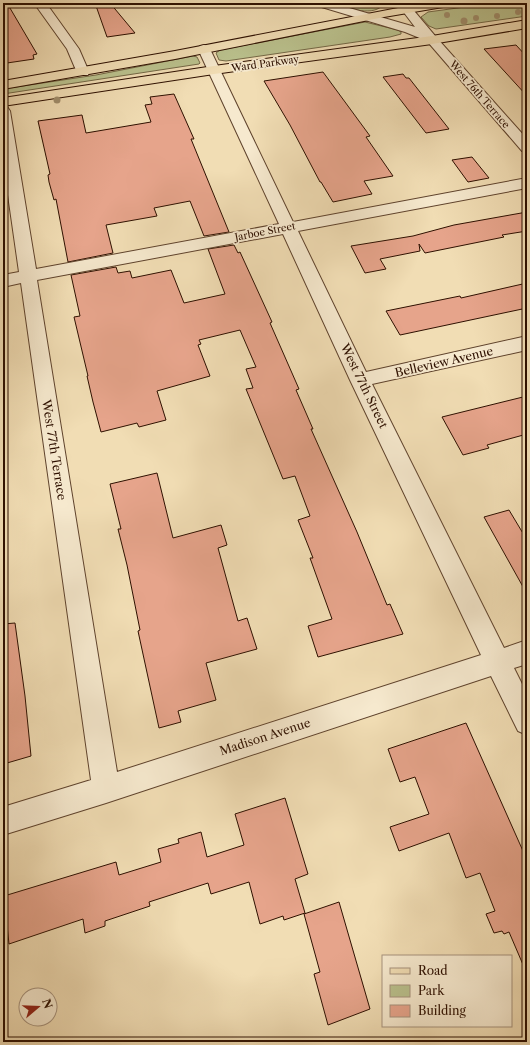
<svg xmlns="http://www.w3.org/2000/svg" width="530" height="1045" font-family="'Libre Caslon Text',serif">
  <rect width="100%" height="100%" fill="#f1ddb4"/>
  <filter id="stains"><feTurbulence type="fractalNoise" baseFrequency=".005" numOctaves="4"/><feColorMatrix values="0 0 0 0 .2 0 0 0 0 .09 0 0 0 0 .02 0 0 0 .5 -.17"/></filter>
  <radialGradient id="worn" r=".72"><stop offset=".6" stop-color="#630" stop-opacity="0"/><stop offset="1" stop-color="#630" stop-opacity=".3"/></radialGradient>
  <g fill="#bac18d" stroke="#746846">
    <path d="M 333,3 L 381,3 L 382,6 C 370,17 346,7 333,3 Z"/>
    <polygon points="494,3 527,3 527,16 436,29 429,26 421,17 428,12"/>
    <polygon points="365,22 398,30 401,32 401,34 390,37 226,61 219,60 216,53 220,50"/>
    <polygon points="193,56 197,57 200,63 199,64 3,94 3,89 96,75"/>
  </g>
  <g fill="#e6a48b" stroke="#2e1000">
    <polygon points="3,3 7,3 37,54 33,55 34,59 7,63 3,45"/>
    <polygon points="95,3 110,3 135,33 107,37"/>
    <polygon points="516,45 527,57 527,96 484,49"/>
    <polygon points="323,72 370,136 366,137 393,176 364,181 372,194 333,202 321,182 320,182 290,125 264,81"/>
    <polygon points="403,74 406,78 409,78 449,129 426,133 383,77"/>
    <polygon points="174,94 194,139 191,139 229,232 204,236 190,201 154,208 157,216 106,225 113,253 68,262 56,199 54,200 49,182 48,175 50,174 38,121 82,115 86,133 151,122 145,105 152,104 150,97"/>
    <polygon points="472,157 489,178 468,182 452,160"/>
    <polygon points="527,212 527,231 502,235 504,237 425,253 419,244 420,251 380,259 386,269 365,273 351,246 413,236 454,225"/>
    <polygon points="234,245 238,253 240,252 272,322 270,323 299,389 296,390 313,429 311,429 357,532 387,605 390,604 403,634 318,657 308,626 332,619 310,558 313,558 298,520 310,516 295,476 283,479 246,389 253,388 246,369 256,367 240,330 199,340 201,344 198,345 210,376 157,391 166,420 139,427 137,423 101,432 93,402 87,376 88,376 74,317 80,316 71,275 116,267 118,273 130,271 132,278 171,270 184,303 225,294 208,249"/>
    <polygon points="527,283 527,308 400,335 386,311 460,296 461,298"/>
    <polygon points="527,396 527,434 487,445 489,448 463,455 442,417"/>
    <polygon points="157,473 173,538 221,525 227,545 218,548 238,621 247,618 257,649 206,663 216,700 178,711 181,722 159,728 138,631 140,630 127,565 118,529 121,529 110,484"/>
    <polygon points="509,510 527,540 527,594 484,517"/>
    <polygon points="15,623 25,696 31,756 7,763 6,752 3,753 3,624"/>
    <polygon points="466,723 527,860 527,974 509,932 504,934 502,931 494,933 486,914 495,911 480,873 466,878 449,833 399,851 390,827 429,814 415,777 400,782 388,749"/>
    <polygon points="285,798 308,874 295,879 305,913 284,920 283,916 260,924 249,882 211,894 208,883 149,902 150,906 105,921 105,926 85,933 83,919 9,944 4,896 116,862 119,875 161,862 158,849 179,843 178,839 201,832 207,857 244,845 235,814"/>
    <polygon points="339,902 370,1009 328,1025 314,974 320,972 304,914"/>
  </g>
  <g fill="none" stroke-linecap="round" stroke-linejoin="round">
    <g stroke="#5f432d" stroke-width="2">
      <g id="street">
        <polygon points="34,3 46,3 79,49 89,72 88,75 78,75 67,49"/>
        <polygon points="313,3 332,3 415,27 402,10 391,3 406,3 410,6 436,37 527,139 527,152 522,151 427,41 405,32 315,5"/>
        <path d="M 204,45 L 208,46 L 210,49 L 293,222 L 527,178 L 527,188 L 298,231 L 366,372 L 527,336 L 527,350 L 372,384 L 504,648 L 527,640 L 527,664 L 514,668 L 527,694 L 527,735 L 518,731 L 491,676 L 106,803 L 3,835 L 3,807 L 91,780 L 21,283 L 3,287 L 3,275 L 19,272 L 3,160 L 3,107 L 8,108 L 10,111 L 36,269 L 279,224 L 198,49 L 200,46 ZM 283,234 L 350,380 L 481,655 L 117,772 L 37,280 Z"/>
      </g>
    </g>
    <g stroke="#2e1000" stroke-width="2">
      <g id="primary">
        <polygon points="424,3 455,3 453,5 449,6 384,17 175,59 3,89 3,81 175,51"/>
        <polygon points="527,20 527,28 432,44 214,74 3,106 3,98 214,66 432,36"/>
      </g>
    </g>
    <use href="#street" fill="#f6e9ce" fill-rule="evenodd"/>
    <use href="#primary" fill="#f1ddb4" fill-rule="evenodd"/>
  </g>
  <g fill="#a18e6c">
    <circle cx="518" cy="12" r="3"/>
    <circle cx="447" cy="15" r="3"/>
    <circle cx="497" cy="16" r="3"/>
    <circle cx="476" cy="18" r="3"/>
    <circle cx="464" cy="21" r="3.5"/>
    <circle cx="57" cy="100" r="3.5"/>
  </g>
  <g text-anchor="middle" stroke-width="3.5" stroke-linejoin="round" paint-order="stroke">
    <g font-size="10" fill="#2e1000" stroke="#f6e9ce">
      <text transform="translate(265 63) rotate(-8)" y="4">Ward Parkway</text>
      <text transform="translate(480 94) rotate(49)" y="4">West 76th Terrace</text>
      <text transform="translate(265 231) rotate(-11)" y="4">Jarboe Street</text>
    </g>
    <g font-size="12" fill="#2e1000" stroke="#f6e9ce">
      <text transform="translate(444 362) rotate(-13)" y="4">Belleview Avenue</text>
      <text transform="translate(364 386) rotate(64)" y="4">West 77th Street</text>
      <text transform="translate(54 450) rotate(81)" y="4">West 77th Terrace</text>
      <text transform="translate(265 737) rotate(-18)" y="4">Madison Avenue</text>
    </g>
  </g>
  <rect width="530" height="1045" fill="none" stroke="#f1ddb4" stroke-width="16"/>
  <rect x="4" y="4" width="522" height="1037" fill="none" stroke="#2e1000" stroke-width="2"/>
  <rect x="8" y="8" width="514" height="1029" fill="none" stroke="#2e1000"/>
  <rect x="382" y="955" width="130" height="72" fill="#f6e9ce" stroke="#a6927c"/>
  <rect x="390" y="968" width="20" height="6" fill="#f1ddb4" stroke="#a6927c"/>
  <text x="418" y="975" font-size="12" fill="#2e1000">Road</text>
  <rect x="390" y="985" width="20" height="12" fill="#bac18d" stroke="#a6927c"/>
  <text x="418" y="995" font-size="12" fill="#2e1000">Park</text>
  <rect x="390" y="1005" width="20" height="12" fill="#e6a48b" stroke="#a6927c"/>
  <text x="418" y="1015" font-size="12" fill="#2e1000">Building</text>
  <g transform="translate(38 1007) rotate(71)"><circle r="19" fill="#f6e9ce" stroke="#a6927c"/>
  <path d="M0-3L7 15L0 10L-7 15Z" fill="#8f2418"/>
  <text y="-6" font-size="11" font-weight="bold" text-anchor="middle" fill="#2e1000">N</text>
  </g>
  <rect width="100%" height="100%" filter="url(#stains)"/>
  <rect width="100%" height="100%" fill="url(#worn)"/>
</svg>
